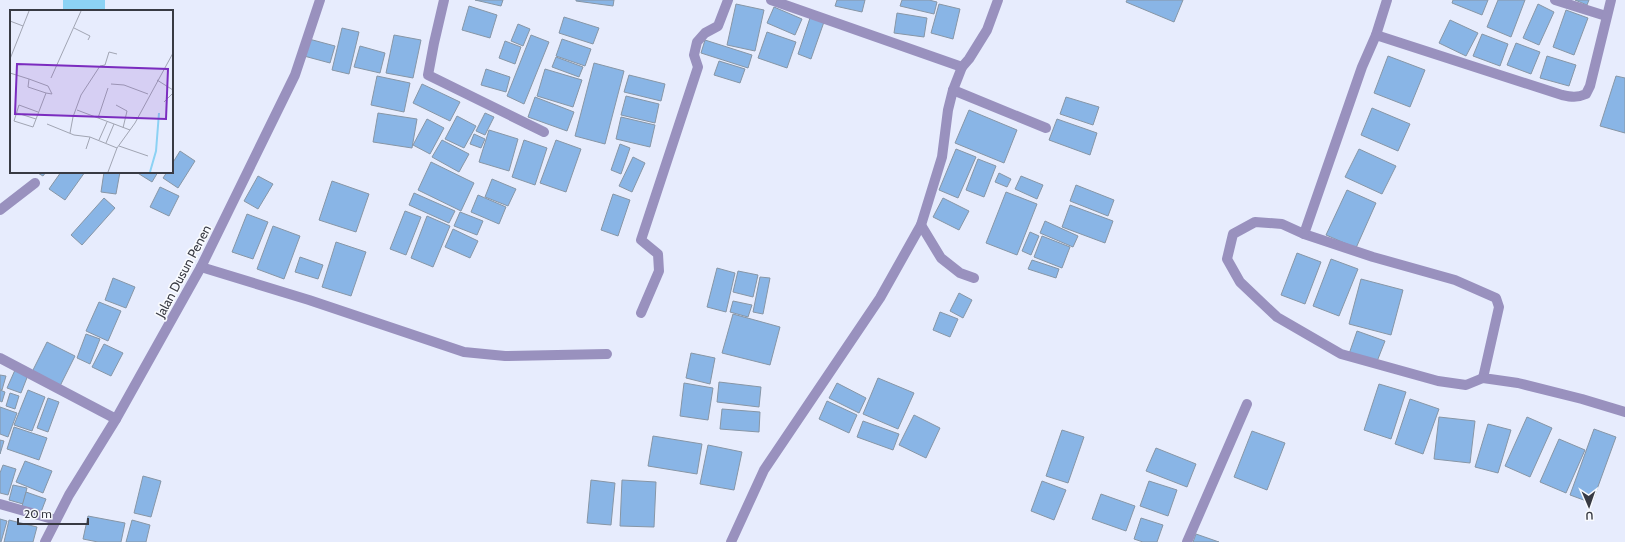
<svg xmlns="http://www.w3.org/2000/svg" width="1625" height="542" font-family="Cabin,sans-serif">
  <rect width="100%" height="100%" fill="#e7ecfd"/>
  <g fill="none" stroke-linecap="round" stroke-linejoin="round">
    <polyline stroke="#8cd2f4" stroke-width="42" points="84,11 84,0"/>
  </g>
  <g fill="#89b5e6" stroke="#8796a6">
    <polygon points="475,0 503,0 501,6"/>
    <polygon points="576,0 614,0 613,6 576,1"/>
    <polygon points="837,0 865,0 862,12 835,6"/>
    <polygon points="902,0 929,0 937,2 934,14 900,6"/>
    <polygon points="1127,0 1183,0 1174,22 1126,2"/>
    <polygon points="1453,0 1488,0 1482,15 1452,3"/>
    <polygon points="1498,0 1525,0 1511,37 1487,27"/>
    <polygon points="1575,0 1589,0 1587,5"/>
    <polygon points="736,4 764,10 755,51 727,45"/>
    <polygon points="939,4 960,9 953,39 931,33"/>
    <polygon points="1538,4 1554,12 1539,45 1523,38"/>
    <polygon points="469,6 497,15 490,38 462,30"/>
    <polygon points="774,7 802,19 795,35 767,23"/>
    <polygon points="1566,10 1588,18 1574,55 1553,47"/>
    <polygon points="897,13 927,18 924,37 894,33"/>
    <polygon points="811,15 825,19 811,59 798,54"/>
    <polygon points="564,17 599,28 593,44 559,33"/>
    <polygon points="1450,20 1478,33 1466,56 1439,43"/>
    <polygon points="518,24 530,29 523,46 511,41"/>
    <polygon points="342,28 359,32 349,74 332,70"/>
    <polygon points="767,32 796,42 787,68 758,58"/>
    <polygon points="1482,34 1508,44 1500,66 1473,56"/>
    <polygon points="394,35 421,40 413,78 386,73"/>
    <polygon points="531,35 549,42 524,104 507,96"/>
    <polygon points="309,39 335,46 330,63 304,56"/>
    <polygon points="562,39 591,49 585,66 556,56"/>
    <polygon points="705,40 752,55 748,68 701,53"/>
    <polygon points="505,41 521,47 515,64 499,58"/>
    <polygon points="1516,43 1540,52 1531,74 1507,65"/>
    <polygon points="360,46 385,53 380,73 354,67"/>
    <polygon points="1388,56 1425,70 1410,107 1374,93"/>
    <polygon points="1547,56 1576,65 1569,86 1540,78"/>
    <polygon points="556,57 583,67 579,77 552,67"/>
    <polygon points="719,61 745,69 740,83 714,75"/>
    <polygon points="594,63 624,71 605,144 575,136"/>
    <polygon points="486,69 510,77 506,92 481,85"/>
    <polygon points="545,69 582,80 573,107 537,96"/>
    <polygon points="629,75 665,84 661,101 624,92"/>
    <polygon points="377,76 410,83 404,112 371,105"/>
    <polygon points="1616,76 1625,78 1625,133 1600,126"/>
    <polygon points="422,84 460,102 450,121 413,103"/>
    <polygon points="626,96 659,104 655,123 621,115"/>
    <polygon points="535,97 574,112 567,131 528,117"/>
    <polygon points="1066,97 1099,107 1093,125 1060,114"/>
    <polygon points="1372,108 1410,124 1398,151 1361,135"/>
    <polygon points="969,110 1017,130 1004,163 955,143"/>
    <polygon points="378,113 417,119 412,148 373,142"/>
    <polygon points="485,113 494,117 485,135 476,131"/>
    <polygon points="457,116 476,126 464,148 445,139"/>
    <polygon points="621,117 655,125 650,147 616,139"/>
    <polygon points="427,119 444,128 430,154 413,145"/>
    <polygon points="1057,119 1097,133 1090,155 1049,140"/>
    <polygon points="489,130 518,139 509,171 479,162"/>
    <polygon points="474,134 485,139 481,148 470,144"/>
    <polygon points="442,140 469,154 459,172 432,157"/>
    <polygon points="524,140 547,148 535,185 512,177"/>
    <polygon points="556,140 581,149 566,192 540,183"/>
    <polygon points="620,144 630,148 621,174 611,170"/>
    <polygon points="956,149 976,157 958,198 939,190"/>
    <polygon points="1359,149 1396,166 1382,194 1345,177"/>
    <polygon points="180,151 195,161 178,188 163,178 167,172 172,172 172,164"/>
    <polygon points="633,157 645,163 632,192 619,186"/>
    <polygon points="978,159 996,166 984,197 966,190"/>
    <polygon points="431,162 474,183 461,211 418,190"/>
    <polygon points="36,172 46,172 43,176"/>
    <polygon points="61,172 85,172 65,200 49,189"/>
    <polygon points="104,172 120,172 116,194 101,192"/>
    <polygon points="136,172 158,172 152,182"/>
    <polygon points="999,173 1011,179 1007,187 995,182"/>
    <polygon points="258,176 273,184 258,209 244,201"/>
    <polygon points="1021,176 1043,185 1037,199 1015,189"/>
    <polygon points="492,179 516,189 508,206 485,197"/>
    <polygon points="332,181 369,194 356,232 319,220"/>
    <polygon points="1076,185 1114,200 1108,216 1070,201"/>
    <polygon points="160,187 179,196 169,216 150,207"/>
    <polygon points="1347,190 1376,203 1356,248 1326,235"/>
    <polygon points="1006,192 1037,204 1017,255 986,243"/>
    <polygon points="414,193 455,211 449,223 409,205"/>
    <polygon points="613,194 630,200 618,236 601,230"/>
    <polygon points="478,195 506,207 499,224 471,212"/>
    <polygon points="104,198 115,208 82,245 71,235"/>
    <polygon points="943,198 969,211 959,230 933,217"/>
    <polygon points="1070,205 1113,221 1105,243 1062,227"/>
    <polygon points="405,211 421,217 406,255 390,249"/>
    <polygon points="460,212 483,221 477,235 454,226"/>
    <polygon points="247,214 268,222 253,259 232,252"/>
    <polygon points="427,216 450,226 433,267 411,258"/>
    <polygon points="1045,221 1078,236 1073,247 1040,233"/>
    <polygon points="273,226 300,236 284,279 257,269"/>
    <polygon points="453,229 478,241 470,258 445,247"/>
    <polygon points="1030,232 1039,236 1031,255 1022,251"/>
    <polygon points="1042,236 1070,247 1062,268 1034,257"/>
    <polygon points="336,242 366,252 351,296 322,287"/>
    <polygon points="1297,253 1321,262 1305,304 1281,295"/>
    <polygon points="300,257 323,265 318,279 295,272"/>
    <polygon points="1331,259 1358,269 1339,316 1313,306"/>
    <polygon points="1032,260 1059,269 1056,278 1028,269"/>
    <polygon points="717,268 735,273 726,312 707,307"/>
    <polygon points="738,271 758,275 753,297 733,292"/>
    <polygon points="760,277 770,278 763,314 753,312"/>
    <polygon points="113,278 135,287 126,308 105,300"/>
    <polygon points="1361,279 1403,290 1391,335 1349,324"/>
    <polygon points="959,293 972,300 963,318 950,311"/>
    <polygon points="733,301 752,305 748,317 730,312"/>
    <polygon points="99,302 121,311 108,341 86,331"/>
    <polygon points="940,312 958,319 950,337 933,330"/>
    <polygon points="733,314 780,327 770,365 722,353"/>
    <polygon points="1357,331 1385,341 1376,364 1349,354"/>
    <polygon points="86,334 100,339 90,364 77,358"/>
    <polygon points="47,342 75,356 60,386 32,372"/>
    <polygon points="104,344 123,353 111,376 92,367"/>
    <polygon points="691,353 715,358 710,384 686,378"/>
    <polygon points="15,370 28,375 21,393 7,388"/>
    <polygon points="0,375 6,376 2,390 0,389"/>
    <polygon points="878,378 914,393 898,429 863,414"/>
    <polygon points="719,382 761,387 759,407 717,402"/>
    <polygon points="684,383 713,388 708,420 680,416"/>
    <polygon points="837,383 866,398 859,413 829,398"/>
    <polygon points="1379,384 1406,392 1391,439 1364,430"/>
    <polygon points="0,390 5,392 2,402 0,401"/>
    <polygon points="28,390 45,397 32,431 14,425"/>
    <polygon points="10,393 19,396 15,409 6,406"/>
    <polygon points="48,398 59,402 48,432 37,428"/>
    <polygon points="1410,399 1439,409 1423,454 1395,444"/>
    <polygon points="827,401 857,415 849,433 819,419"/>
    <polygon points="0,407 17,413 8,437 0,434"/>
    <polygon points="722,409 760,412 759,432 720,429"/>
    <polygon points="914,415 940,428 926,458 899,445"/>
    <polygon points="1439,417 1475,421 1470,463 1434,459"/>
    <polygon points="1527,417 1552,428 1530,477 1505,466"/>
    <polygon points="863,421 899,434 893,450 857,437"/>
    <polygon points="1488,424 1511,430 1498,473 1475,467"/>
    <polygon points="14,427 47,438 39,460 7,449"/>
    <polygon points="1594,429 1616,437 1592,503 1570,495"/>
    <polygon points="1062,430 1084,437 1068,483 1046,476"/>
    <polygon points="1252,431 1285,443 1267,490 1234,477"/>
    <polygon points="653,436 702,444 697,474 648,466"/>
    <polygon points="1559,439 1585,450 1566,493 1540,482"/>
    <polygon points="0,440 4,441 0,454"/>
    <polygon points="708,445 742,452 734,490 700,484"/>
    <polygon points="1156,448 1196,464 1187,487 1146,471"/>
    <polygon points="25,461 52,471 43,493 16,482"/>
    <polygon points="3,465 16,469 8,495 0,493 0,473"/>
    <polygon points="143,476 161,481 151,517 134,513"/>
    <polygon points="591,480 615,483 611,525 587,523"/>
    <polygon points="622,480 656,482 654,527 620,526"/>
    <polygon points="1042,481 1066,490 1054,520 1031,511"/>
    <polygon points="1149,481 1177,490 1168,516 1140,506"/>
    <polygon points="13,485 27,488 23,504 9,500"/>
    <polygon points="26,492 46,499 41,512 22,506"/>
    <polygon points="1101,494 1135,506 1126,531 1092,519"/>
    <polygon points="88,516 125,523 121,542 98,542 83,539"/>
    <polygon points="1141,518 1163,525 1157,542 1143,542 1134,539"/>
    <polygon points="0,519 7,521 1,542 0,542"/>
    <polygon points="9,520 37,527 33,542 4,542"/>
    <polygon points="132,520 150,525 146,542 126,542"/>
    <polygon points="1196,534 1219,542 1193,542"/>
  </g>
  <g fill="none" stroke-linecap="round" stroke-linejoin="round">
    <g stroke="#9991be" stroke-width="10">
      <polyline points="444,0 434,43 428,75 544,132"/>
      <polyline points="771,0 962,67"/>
      <polyline points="1387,0 1376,35 1362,67 1304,234 1373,257 1455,280 1496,298 1499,307 1483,378 1518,383 1582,399 1625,412"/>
      <polyline points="1555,0 1606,16"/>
      <path d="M 1376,35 L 1562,95 C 1571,97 1577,98 1586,94 L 1590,86 L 1611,0"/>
      <polyline points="953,90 1046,128"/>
      <polyline points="0,210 35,183"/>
      <polyline points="921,225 941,258 960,273 974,278"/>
      <polyline points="1304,234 1282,224 1255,222 1233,234 1227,259 1240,282 1277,317 1341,354 1438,381 1466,385 1483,378"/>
      <polyline points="201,267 309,300 464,352 505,356 607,354"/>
      <polyline points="641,313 659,271 658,254 641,240 698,67 694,55 697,42 705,33 718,26 728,0"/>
      <polyline points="0,358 116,419"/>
      <polyline points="0,504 56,520"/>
      <polyline points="45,542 69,495 116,419 201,267 295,75 320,0"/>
      <polyline points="731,542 764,470 880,298 921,225 942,157 948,110 953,90 962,67 969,59 987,30 998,0"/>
      <polyline points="1187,542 1247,404"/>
    </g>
  </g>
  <g text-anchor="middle" stroke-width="3.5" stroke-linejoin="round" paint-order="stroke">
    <g font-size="13" fill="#383a43" stroke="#f8fafe">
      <text transform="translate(183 271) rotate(-62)" y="5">Jalan Dusun Penen</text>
    </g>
  </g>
  <g transform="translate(10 10)">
    <rect width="163" height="163" fill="#e7ecfd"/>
    <path fill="none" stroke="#8cd2f4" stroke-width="2" d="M 140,162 L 146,141 L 149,103"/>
    <path fill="none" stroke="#a1a5b3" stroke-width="1" d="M 0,11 L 13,16M 64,18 L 80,26 L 78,30M 0,49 L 19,1M 0,63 L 19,69 L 18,77 L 36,83 L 23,117 L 4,111 L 9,95 L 28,102M 41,68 L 71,1M 19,69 L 38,76 L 42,84 L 36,83M 147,70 L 163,80M 101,74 L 114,75 L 138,84M 154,92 L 163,83M 106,95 L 117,101 L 113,118M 67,100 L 120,120M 7,103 L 26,109M 88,108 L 98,78M 37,114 L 64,125 L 80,127 L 107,138M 60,123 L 63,107 L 71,85 L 90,56 L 95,55 L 99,42 L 107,44M 89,130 L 97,112M 96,133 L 104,114M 109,136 L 138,146M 76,139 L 80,127M 98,162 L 107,138 L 125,113 L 163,43"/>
    <path fill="#7b2cbf" fill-opacity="0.15" stroke="#7b2cbf" stroke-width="2" d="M 7,54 L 158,59 L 156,109 L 5,104 Z"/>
    <rect width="163" height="163" fill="none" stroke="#383a43" stroke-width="2"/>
  </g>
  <g transform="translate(1589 506) rotate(178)" stroke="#f8fafe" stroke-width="3" paint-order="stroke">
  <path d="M0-3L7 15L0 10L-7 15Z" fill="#383a43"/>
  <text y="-6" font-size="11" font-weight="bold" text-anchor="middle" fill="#383a43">U</text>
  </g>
  <path d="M18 518v6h70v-6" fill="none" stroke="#383a43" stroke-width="2"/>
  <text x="24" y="518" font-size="12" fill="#383a43" stroke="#f8fafe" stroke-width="3" paint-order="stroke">20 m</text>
</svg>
